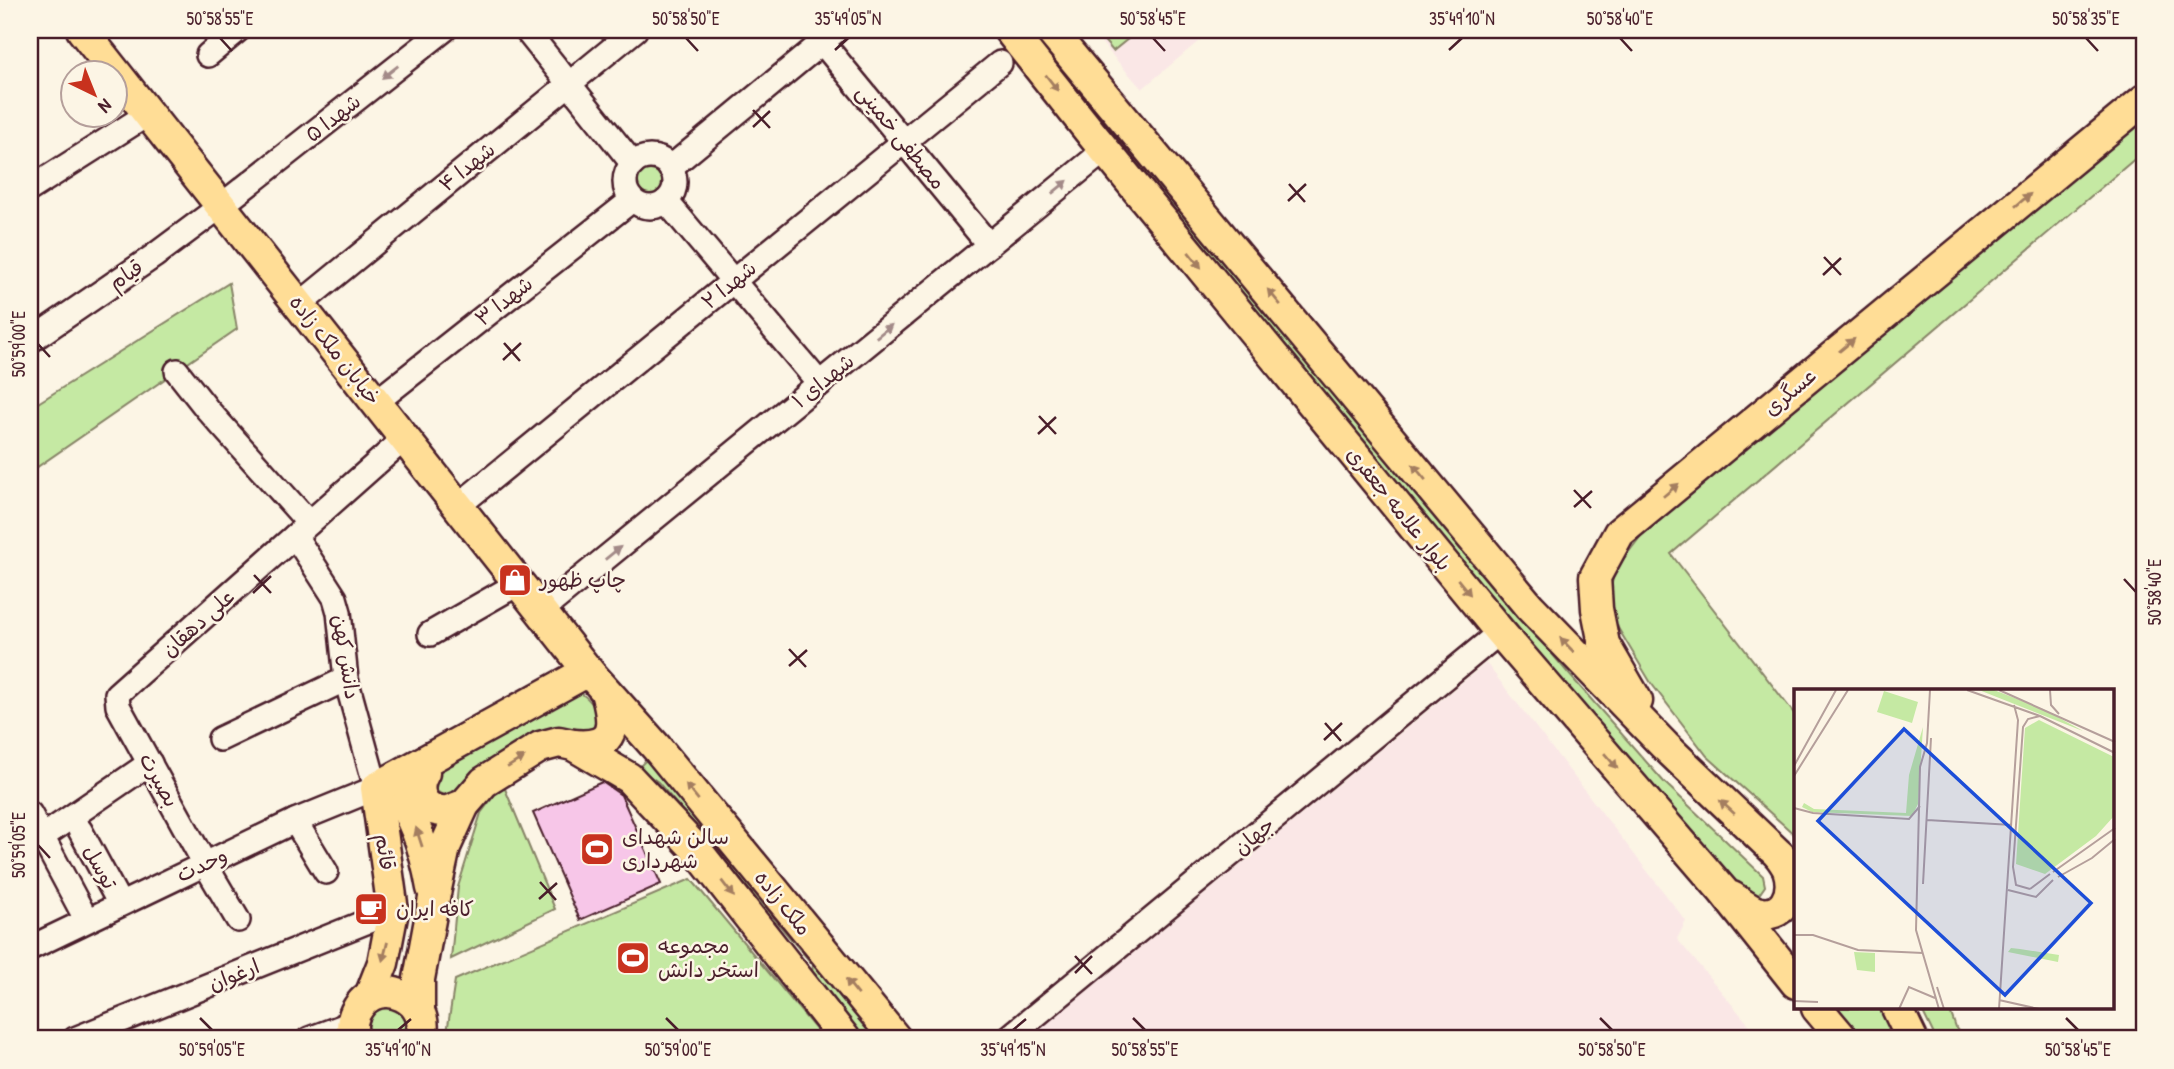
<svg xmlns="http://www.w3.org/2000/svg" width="2174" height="1069" font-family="'Patrick Hand','Playpen Sans Arabic',sans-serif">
  <rect width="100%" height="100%" fill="#fcf5e5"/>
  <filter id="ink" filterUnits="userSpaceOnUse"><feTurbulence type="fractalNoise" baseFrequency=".0143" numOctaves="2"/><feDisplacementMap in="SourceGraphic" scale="14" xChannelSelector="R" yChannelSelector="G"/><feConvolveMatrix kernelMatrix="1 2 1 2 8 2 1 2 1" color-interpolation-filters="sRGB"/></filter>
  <g filter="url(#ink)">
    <g fill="#fae7e6">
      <polygon points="1090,30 1212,30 1142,89"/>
      <polygon points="1486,663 1686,921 1677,939 1761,1039 1029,1039"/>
    </g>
    <g fill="#c5e9a3" stroke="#888467" stroke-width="2">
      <polygon points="1020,30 1032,30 1568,673 1664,782 1763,876 1765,886 1758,896 1751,897 1719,869"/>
      <polygon points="1095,30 1139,30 1113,51"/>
      <polygon points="2144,116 2144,151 1671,554 1796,716 1796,836 1707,756 1651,683 1606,608 1615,570 1644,532"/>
      <circle cx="650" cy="183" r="22"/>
      <polygon points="229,283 237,329 30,472 30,408"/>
      <path d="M 576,690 C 591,699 603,712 592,730 L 455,797 C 433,795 423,783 442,767 Z"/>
      <polygon points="651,755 881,1039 859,1039 811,980 813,965 658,782 638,768"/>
      <polygon points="503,784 555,909 451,959 458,887 481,813"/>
      <polygon points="691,879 818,1032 800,1039 446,1039 455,980"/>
      <polygon points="398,996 417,1039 357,1039 356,1018"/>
      <polygon points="1837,1008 1879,1008 1896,1039 1857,1039"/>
      <polygon points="1921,1008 1949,1008 1956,1028 1963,1039 1936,1039"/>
    </g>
    <polygon fill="#f7c6e8" stroke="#4a1f2b" stroke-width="2" points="602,782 621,795 661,884 580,920 533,813"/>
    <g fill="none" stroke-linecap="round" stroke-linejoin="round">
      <g stroke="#4a1f2b" stroke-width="28">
        <g id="minor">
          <polyline points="526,30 633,164"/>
          <polyline points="812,30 989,245"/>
          <polyline points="208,55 238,30"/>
          <circle cx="650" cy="182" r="25"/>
          <polyline points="670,168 837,30"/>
          <polyline points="30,189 148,114"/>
          <polyline points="666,201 820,384"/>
          <polyline points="299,305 635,30"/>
          <polyline points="30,341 154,256 221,206 444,30"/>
          <polyline points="177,371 207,409 309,523"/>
          <polyline points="376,402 632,200"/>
          <polyline points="458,506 1000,63"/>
          <polyline points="541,611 1105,150"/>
          <polyline points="430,634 519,583"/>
          <polyline points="220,739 346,679"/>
          <polyline points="30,814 86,919"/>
          <polyline points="295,821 326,872"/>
          <polyline points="80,830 120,904"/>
          <polyline points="42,837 150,763"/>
          <polyline points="238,920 205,864 118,706 117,694 405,438"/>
          <polyline points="30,948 295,821 376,788 346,679 339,612 335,598 295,536"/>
          <polyline points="75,1039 393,911"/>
          <polyline points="309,1039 352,1023"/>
          <polyline points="1007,1039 1500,632"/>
        </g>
      </g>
      <g stroke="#4a1f2b" stroke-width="35">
        <g id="major">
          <polyline points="82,30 588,671 657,748 896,1039"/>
          <polyline points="1009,30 1094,137 1500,632 1723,891 1796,983"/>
          <polyline points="1050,30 1529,606 1665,746 1796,871"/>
          <polyline points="1637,701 1604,644 1597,609 1595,577 1619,533 2144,100"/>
          <path d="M 573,745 C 617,749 615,725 606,692"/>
          <path d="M 424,773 C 414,789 421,810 442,811 C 449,812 457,807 464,805"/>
          <path d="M 388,782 C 414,813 425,849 432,888"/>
          <path d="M 1732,897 C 1739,902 1748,909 1756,912 C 1784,920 1796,893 1788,869 C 1786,865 1782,859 1779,855"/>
          <polyline points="370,996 383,963 393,911 376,788 588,671"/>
          <polyline points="1817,1008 1843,1039"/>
          <polyline points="1897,1008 1912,1039"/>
          <polyline points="419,1011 419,979 434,898 445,847 464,805 484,782 540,747 559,742 573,745 629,778 694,847 845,1039"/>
          <path d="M 355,1039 C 350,1029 352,1017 358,1008 C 380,973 435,1001 420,1039"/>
        </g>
      </g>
      <use href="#minor" stroke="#fcf5e5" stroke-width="23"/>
      <use href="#major" stroke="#ffdd96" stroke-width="30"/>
    </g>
    <defs><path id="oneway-solid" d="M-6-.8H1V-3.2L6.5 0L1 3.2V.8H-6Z" transform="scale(1.75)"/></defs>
    <g fill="#a38a88">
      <use href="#oneway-solid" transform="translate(390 72) rotate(142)"/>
      <use href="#oneway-solid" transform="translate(1060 187) rotate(-39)"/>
      <use href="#oneway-solid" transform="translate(884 331) rotate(-39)"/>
      <use href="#oneway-solid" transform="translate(613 553) rotate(-39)"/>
    </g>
    <g fill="#a47e60">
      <use href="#oneway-solid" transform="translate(1052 83) rotate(52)"/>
      <use href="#oneway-solid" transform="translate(2023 200) rotate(-40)"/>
      <use href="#oneway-solid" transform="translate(1195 260) rotate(51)"/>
      <use href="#oneway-solid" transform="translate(1274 297) rotate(-130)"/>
      <use href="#oneway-solid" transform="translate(1847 345) rotate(-40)"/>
      <use href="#oneway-solid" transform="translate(1419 472) rotate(-130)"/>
      <use href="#oneway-solid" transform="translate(1671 490) rotate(-40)"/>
      <use href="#oneway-solid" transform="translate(1464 587) rotate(51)"/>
      <use href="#oneway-solid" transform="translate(1567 645) rotate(-134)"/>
      <use href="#oneway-solid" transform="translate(1611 761) rotate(49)"/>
      <use href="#oneway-solid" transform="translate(516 762) rotate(-32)"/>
      <use href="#oneway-solid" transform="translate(692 792) rotate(-129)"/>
      <use href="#oneway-solid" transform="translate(1727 807) rotate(-138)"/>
      <use href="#oneway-solid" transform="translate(419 837) rotate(-108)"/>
      <use href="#oneway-solid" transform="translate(728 889) rotate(52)"/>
      <use href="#oneway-solid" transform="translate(385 952) rotate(104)"/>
      <use href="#oneway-solid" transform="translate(852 987) rotate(-129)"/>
    </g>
  </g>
  <path fill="none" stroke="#4a1f2b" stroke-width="2.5" d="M 220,38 L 232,51M 686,38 L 698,51M 1153,38 L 1165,51M 1620,38 L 1632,51M 2086,38 L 2098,51M 835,50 L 848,38M 1449,50 L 1462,38M 753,110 L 770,128M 753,127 L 770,111M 1289,184 L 1305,202M 1288,201 L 1306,184M 1824,257 L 1841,275M 1823,275 L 1841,258M 504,343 L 520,361M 38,344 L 50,357M 503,360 L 521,343M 1039,416 L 1056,434M 1038,434 L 1056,417M 1574,490 L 1591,508M 1574,507 L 1592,491M 254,575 L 271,593M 2124,579 L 2136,592M 253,593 L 271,576M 789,649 L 806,667M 789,666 L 807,650M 1325,723 L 1341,741M 1324,740 L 1342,723M 38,845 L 50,858M 540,882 L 556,900M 539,899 L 557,883M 1075,956 L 1092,974M 1075,973 L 1092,956M 200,1018 L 212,1030M 666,1018 L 678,1030M 1133,1018 L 1145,1030M 1600,1018 L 1612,1030M 2066,1018 L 2078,1030M 398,1030 L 411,1019M 1013,1030 L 1026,1019"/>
  <defs>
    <g id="shop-square" transform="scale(1.75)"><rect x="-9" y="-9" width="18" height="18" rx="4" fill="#c8321e" stroke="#fcf5e5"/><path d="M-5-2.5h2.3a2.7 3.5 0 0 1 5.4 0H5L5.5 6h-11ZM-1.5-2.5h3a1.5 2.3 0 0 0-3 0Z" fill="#fff"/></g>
    <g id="stadium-square" transform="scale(1.75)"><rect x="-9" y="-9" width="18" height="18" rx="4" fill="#c8321e" stroke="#fcf5e5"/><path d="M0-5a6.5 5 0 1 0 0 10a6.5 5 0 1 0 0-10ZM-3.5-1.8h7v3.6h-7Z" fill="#fff"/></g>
    <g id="cafe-square" transform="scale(1.75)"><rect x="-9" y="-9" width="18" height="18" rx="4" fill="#c8321e" stroke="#fcf5e5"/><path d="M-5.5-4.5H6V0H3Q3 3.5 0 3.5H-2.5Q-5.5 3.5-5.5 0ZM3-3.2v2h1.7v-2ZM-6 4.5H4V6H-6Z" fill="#fff"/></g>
  </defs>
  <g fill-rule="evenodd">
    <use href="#shop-square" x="515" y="580"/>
    <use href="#stadium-square" x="597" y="849"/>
    <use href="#cafe-square" x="371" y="909"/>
    <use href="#stadium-square" x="633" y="958"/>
  </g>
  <g text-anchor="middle" stroke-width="5" stroke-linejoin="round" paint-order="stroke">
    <g font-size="21" fill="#4a1f2b" stroke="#fcf5e5">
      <text transform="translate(333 118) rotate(-38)" y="7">شهدا ۵</text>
      <text transform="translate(901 137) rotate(51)" y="7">مصطفی خمینی</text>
      <text transform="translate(467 167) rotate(-39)" y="7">شهدا ۴</text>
      <text transform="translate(126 275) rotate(-34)" y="7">قیام</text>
      <text transform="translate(729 285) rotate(-39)" y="7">شهدا ۲</text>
      <text transform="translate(504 301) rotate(-38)" y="7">شهدا ۳</text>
      <text transform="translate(335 350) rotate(52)" y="7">خیابان ملک زاده</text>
      <text transform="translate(823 381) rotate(-39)" y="7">شهدای ۱</text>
      <text transform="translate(1790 392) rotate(-40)" y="7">عسگری</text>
      <text transform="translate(1399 509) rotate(51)" y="7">بلوار علامه جعفری</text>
      <text transform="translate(198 623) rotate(-42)" y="7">علی دهقان</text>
      <text transform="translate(346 657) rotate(81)" y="7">دانش کهن</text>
      <text transform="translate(159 780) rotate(61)" y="7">بصیرت</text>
      <text transform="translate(1254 836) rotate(-40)" y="7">جهان</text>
      <text transform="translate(385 852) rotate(82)" y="7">قائم</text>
      <text transform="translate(202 865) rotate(-25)" y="7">وحدت</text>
      <text transform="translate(100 867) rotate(61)" y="7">توسل</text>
      <text transform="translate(783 903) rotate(51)" y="7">ملک زاده</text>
      <text transform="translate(234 975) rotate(-22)" y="7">ارغوان</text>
    </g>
    <g font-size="21" fill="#4a1f2b" stroke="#fcf5e5" text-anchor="start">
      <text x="540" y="587">چاپ ظهور</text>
      <text x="622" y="844">سالن شهدای<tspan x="622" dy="24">شهرداری</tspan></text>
      <text x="396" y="916">کافه ایران</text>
      <text x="658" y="953">مجموعه<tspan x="658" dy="24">استخر دانش</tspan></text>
    </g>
  </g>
  <g transform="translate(1794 689)">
    <rect width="320" height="320" fill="#fcf5e5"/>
    <path d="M 185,1 L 200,1 L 249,20 L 289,42 ZM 90,2 L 124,13 L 118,34 L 83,23 ZM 245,31 L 320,68 L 320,127 L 302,147 L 251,185 L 222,175 L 231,39 ZM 129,38 L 124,115 L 118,127 L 18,123 L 8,118 L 10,114 L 20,120 L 112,124 L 115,86 ZM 217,259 L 226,260 L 265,266 L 264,273 L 214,263 ZM 60,263 L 81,264 L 81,283 L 63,281 Z" fill="#c5e9a3"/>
    <path fill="none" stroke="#b59f9b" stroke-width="2" d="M 136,1 L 133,54 L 126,78 L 122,241 L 145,320M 173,1 L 246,27 L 321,64M 205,1 L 321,53M 256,1 L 257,16 L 265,25M 0,77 L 42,1M 0,87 L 54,1M 0,119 L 19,124 L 115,130 L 126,117M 133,131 L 218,136M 259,183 L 321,139M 264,188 L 298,169 L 321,150M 129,195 L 137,49M 236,200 L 222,196 L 219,178 L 229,38 L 234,30 L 246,27M 236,200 L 256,185M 214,201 L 242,208 L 259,191M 0,246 L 19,246 L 64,261 L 129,264M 143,298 L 150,320M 205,311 L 245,320M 0,312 L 24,313M 105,320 L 115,298 L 141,309M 205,320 L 224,31 L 220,16"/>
    <path fill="#1d4ed8" fill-opacity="0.15" stroke="#1d4ed8" stroke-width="3.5" d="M 110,40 L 297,214 L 211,306 L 24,132 Z"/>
    <rect width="320" height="320" fill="none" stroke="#4a1f2b" stroke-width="3.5"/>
  </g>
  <rect width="2174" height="1069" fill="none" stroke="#fcf5e5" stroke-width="77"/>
  <g transform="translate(94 94) rotate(137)"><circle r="33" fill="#fcf5e5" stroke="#b59f9b" stroke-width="2"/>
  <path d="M0-5L12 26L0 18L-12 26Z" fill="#c8321e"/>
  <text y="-10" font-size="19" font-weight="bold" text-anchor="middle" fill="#4a1f2b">N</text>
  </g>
  <rect x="38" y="38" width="2098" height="992" fill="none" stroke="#4a1f2b" stroke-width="2.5"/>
  <g font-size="18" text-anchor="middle" fill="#4a1f2b">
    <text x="220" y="25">50°58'55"E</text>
    <text x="686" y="25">50°58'50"E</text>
    <text x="848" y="25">35°49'05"N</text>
    <text x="1153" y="25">50°58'45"E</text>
    <text x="1462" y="25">35°49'10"N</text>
    <text x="1620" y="25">50°58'40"E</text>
    <text x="2086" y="25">50°58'35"E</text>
    <text transform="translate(19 344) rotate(-90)" y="6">50°59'00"E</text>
    <text transform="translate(2155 592) rotate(-90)" y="6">50°58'40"E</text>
    <text transform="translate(19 845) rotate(-90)" y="6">50°59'05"E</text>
    <text x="212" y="1056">50°59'05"E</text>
    <text x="398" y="1056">35°49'10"N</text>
    <text x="678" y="1056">50°59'00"E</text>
    <text x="1013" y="1056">35°49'15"N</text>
    <text x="1145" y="1056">50°58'55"E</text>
    <text x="1612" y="1056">50°58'50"E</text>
    <text x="2078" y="1056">50°58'45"E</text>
  </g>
</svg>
